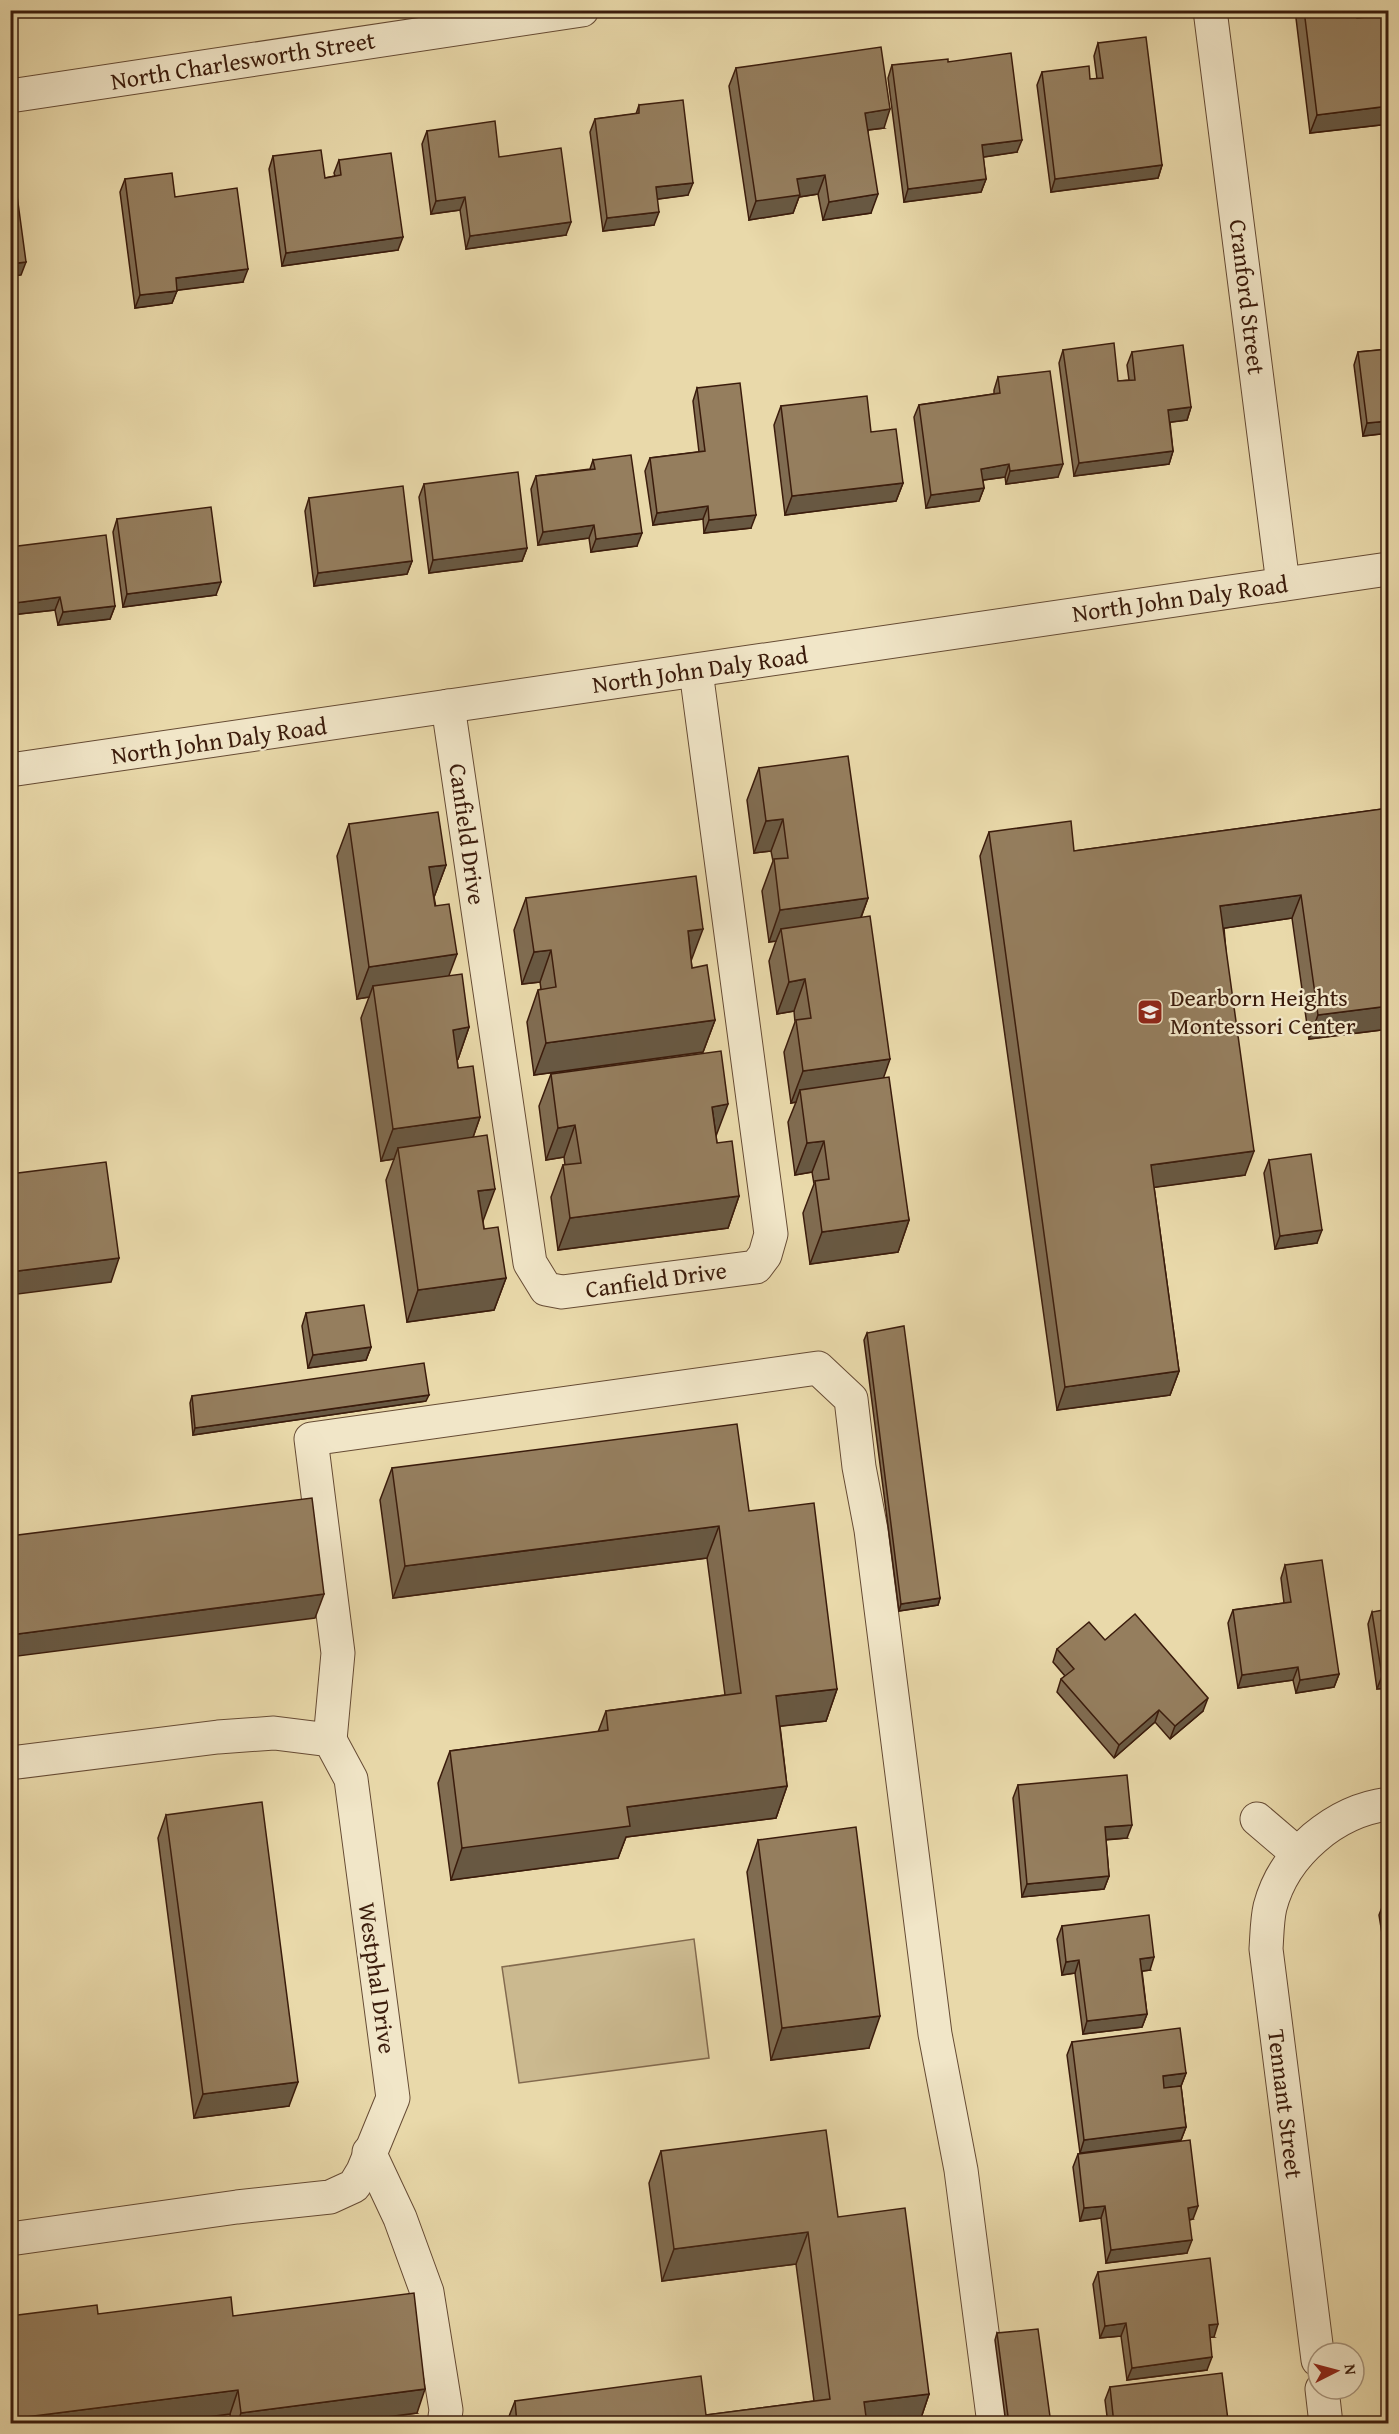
<svg xmlns="http://www.w3.org/2000/svg" width="1399" height="2434" font-family="'Gentium Book Plus',serif">
  <rect width="100%" height="100%" fill="#e9d9aa"/>
  <filter id="stains"><feTurbulence type="fractalNoise" baseFrequency=".00333" numOctaves="4"/><feColorMatrix values="0 0 0 0 .2 0 0 0 0 .09 0 0 0 0 .02 0 0 0 .5 -.17"/></filter>
  <radialGradient id="worn" r=".72"><stop offset=".6" stop-color="#630" stop-opacity="0"/><stop offset="1" stop-color="#630" stop-opacity=".3"/></radialGradient>
  <polygon fill="#cbb98f" stroke="#836a4e" stroke-width="1.5" points="694,1939 709,2058 519,2083 502,1967"/>
  <g fill="none" stroke-linecap="round" stroke-linejoin="round">
    <g stroke="#664b34" stroke-width="35">
      <g id="street">
        <polyline points="1210,10 1283,584"/>
        <polyline points="10,96 582,10"/>
        <polyline points="448,706 530,1263 546,1289 562,1292 756,1267 765,1255 771,1234 696,671"/>
        <polyline points="10,770 1388,569"/>
        <polyline points="330,1740 338,1653 311,1439 818,1368 851,1399 859,1467 871,1530 935,2034 961,2170 994,2424"/>
        <polyline points="10,1763 218,1737 274,1733 330,1740 351,1779 393,2098 363,2171 354,2186 330,2197 237,2207 10,2239"/>
        <polyline points="1257,1819 1298,1854"/>
        <polyline points="369,2152 400,2218 427,2292 446,2410 444,2424"/>
        <path d="M 1318,2360 L 1266,1949 C 1267,1935 1267,1920 1270,1907 C 1284,1853 1335,1811 1388,1804"/>
        <polyline points="1322,2389 1326,2424"/>
      </g>
    </g>
    <use href="#street" stroke="#f1e6c8" stroke-width="33"/>
  </g>
  <g fill="#806c51" stroke="#3b1c0c" stroke-width="1.5">
    <polygon points="1295,10 1356,10 1357,18 1389,15 1389,124 1310,133"/>
    <polygon points="1098,43 1162,165 1158,178 1051,192 1037,85 1042,72 1090,79 1097,79 1094,56"/>
    <polygon points="948,62 1017,152 983,157 986,179 981,192 904,202 888,78 892,65"/>
    <polygon points="736,68 884,128 868,130 871,213 823,220 818,194 799,197 793,213 749,220 729,86"/>
    <polygon points="639,105 688,195 657,199 654,225 603,231 590,132 595,119 636,114"/>
    <polygon points="427,131 499,157 566,235 466,249 460,210 431,214 422,144"/>
    <polygon points="273,156 325,178 335,176 334,173 339,160 398,250 282,266 269,169"/>
    <polygon points="125,179 175,197 243,282 177,290 172,303 135,308 120,192"/>
    <polygon points="1389,349 1389,433 1363,436 1354,365 1358,352"/>
    <polygon points="1063,350 1118,381 1129,380 1127,365 1132,352 1191,407 1187,420 1170,422 1173,451 1169,464 1074,476 1059,363"/>
    <polygon points="998,377 1058,477 1006,484 1005,477 983,480 984,488 979,501 926,508 914,417 919,405 994,394 994,390"/>
    <polygon points="697,388 751,528 704,533 703,519 653,525 645,471 650,458 699,452 693,401"/>
    <polygon points="781,406 871,432 903,483 896,501 785,515 774,425"/>
    <polygon points="593,460 637,546 591,552 589,538 538,545 531,489 536,476 590,469"/>
    <polygon points="424,484 527,548 522,561 429,573 419,497"/>
    <polygon points="309,498 412,561 407,574 314,586 305,511"/>
    <polygon points="117,519 216,595 123,607 113,532"/>
    <polygon points="10,547 115,606 110,619 58,625 55,610 10,615"/>
    <polygon points="759,768 868,898 861,918 883,1078 909,1220 898,1252 810,1264 803,1213 814,1184 812,1172 795,1175 788,1122 796,1102 791,1103 784,1052 795,1022 794,1011 777,1014 769,961 776,941 769,942 762,891 773,861 771,851 754,853 747,800"/>
    <polygon points="1389,808 1389,1029 1309,1039 1292,918 1224,928 1245,1175 1154,1187 1179,1371 1170,1395 1057,1410 980,856 989,832 1074,851"/>
    <polygon points="349,824 446,865 434,897 449,976 469,1027 458,1059 457,1059 458,1068 480,1117 473,1137 484,1229 506,1278 494,1310 407,1322 386,1180 394,1159 381,1161 361,1018 369,997 357,999 337,856"/>
    <polygon points="526,898 691,961 692,968 715,1020 703,1052 534,1075 527,1022 538,990 541,989 540,982 522,984 514,930"/>
    <polygon points="551,1074 716,1136 717,1143 739,1196 728,1228 558,1250 551,1197 563,1165 565,1165 564,1157 546,1160 539,1106"/>
    <polygon points="1269,1160 1317,1243 1275,1249 1264,1173"/>
    <polygon points="306,1313 371,1347 366,1360 308,1368 302,1326"/>
    <polygon points="867,1333 940,1598 938,1605 899,1611 864,1340"/>
    <polygon points="192,1396 426,1401 193,1435 190,1403"/>
    <polygon points="392,1468 749,1511 837,1689 826,1721 780,1726 787,1786 776,1818 626,1837 618,1858 451,1880 438,1783 450,1751 598,1732 606,1711 725,1695 707,1558 393,1598 380,1500"/>
    <polygon points="1285,1565 1339,1674 1334,1687 1296,1693 1293,1680 1238,1688 1228,1623 1233,1610 1284,1603 1281,1578"/>
    <polygon points="1372,1612 1389,1688 1377,1689 1368,1624"/>
    <polygon points="1105,1640 1203,1711 1170,1739 1155,1722 1114,1758 1057,1692 1061,1679 1065,1676 1053,1662 1057,1649"/>
    <polygon points="1018,1785 1127,1838 1106,1840 1109,1876 1104,1889 1022,1897 1013,1798"/>
    <polygon points="166,1815 289,2106 194,2118 158,1838"/>
    <polygon points="758,1840 869,2048 771,2060 747,1872"/>
    <polygon points="1384,1902 1389,1902 1389,1977 1379,1915"/>
    <polygon points="1062,1926 1150,1970 1142,1971 1147,2014 1142,2027 1083,2034 1075,1973 1062,1975 1057,1939"/>
    <polygon points="1072,2042 1186,2073 1181,2086 1186,2127 1181,2140 1080,2153 1067,2055"/>
    <polygon points="661,2151 838,2217 929,2394 919,2424 506,2424 515,2401 706,2415 814,2401 796,2264 662,2281 649,2183"/>
    <polygon points="1078,2154 1193,2219 1189,2220 1187,2253 1106,2263 1101,2218 1080,2221 1073,2167"/>
    <polygon points="1098,2272 1214,2337 1210,2337 1207,2370 1127,2380 1121,2336 1100,2338 1093,2284"/>
    <polygon points="98,2314 233,2316 417,2413 334,2424 231,2424 230,2414 155,2424 10,2424"/>
    <polygon points="997,2333 1051,2424 1006,2424 995,2340"/>
    <polygon points="1110,2387 1228,2420 1227,2424 1108,2424 1105,2400"/>
  </g>
  <g fill="#685842" stroke="#3b1c0c" stroke-width="1.5">
    <polygon points="1389,106 1389,124 1310,133 1317,115"/>
    <polygon points="890,109 884,128 859,131 865,113"/>
    <polygon points="1022,140 1017,152 977,158 982,145"/>
    <polygon points="1162,165 1158,178 1051,192 1055,179"/>
    <polygon points="825,175 818,194 799,197 793,213 749,220 756,201 797,179"/>
    <polygon points="986,179 981,192 904,202 908,189"/>
    <polygon points="693,183 688,195 651,200 656,187"/>
    <polygon points="878,194 871,213 823,220 829,202"/>
    <polygon points="465,197 460,210 431,214 436,201"/>
    <polygon points="659,212 654,225 603,231 607,218"/>
    <polygon points="571,222 566,235 466,249 470,236"/>
    <polygon points="403,237 398,250 282,266 286,253"/>
    <polygon points="26,262 21,275 10,276 10,264"/>
    <polygon points="248,269 243,282 171,291 176,278"/>
    <polygon points="177,291 172,303 135,308 140,295"/>
    <polygon points="1191,407 1187,420 1164,423 1168,410"/>
    <polygon points="1389,421 1389,433 1363,436 1367,423"/>
    <polygon points="1173,451 1169,464 1074,476 1079,463"/>
    <polygon points="1009,464 1005,477 976,481 981,469"/>
    <polygon points="1063,464 1058,477 1006,484 1010,471"/>
    <polygon points="903,483 896,501 785,515 792,496"/>
    <polygon points="984,488 979,501 926,508 931,495"/>
    <polygon points="708,506 703,519 653,525 657,513"/>
    <polygon points="756,515 751,528 704,533 709,520"/>
    <polygon points="594,525 589,538 538,545 543,532"/>
    <polygon points="642,533 637,546 591,552 596,539"/>
    <polygon points="527,548 522,561 429,573 433,560"/>
    <polygon points="412,561 407,574 314,586 318,573"/>
    <polygon points="221,582 216,595 123,607 127,594"/>
    <polygon points="60,597 55,610 10,615 15,603"/>
    <polygon points="115,606 110,619 58,625 63,612"/>
    <polygon points="783,819 771,851 754,853 766,821"/>
    <polygon points="446,865 434,897 418,899 429,867"/>
    <polygon points="1301,895 1292,918 1212,930 1220,906"/>
    <polygon points="868,898 856,930 781,929 776,941 769,942 780,910"/>
    <polygon points="703,929 691,961 688,931"/>
    <polygon points="551,950 540,982 522,984 534,952"/>
    <polygon points="457,954 445,986 373,986 369,997 357,999 369,967"/>
    <polygon points="805,979 794,1011 777,1014 789,982"/>
    <polygon points="1389,1006 1389,1029 1309,1039 1318,1015"/>
    <polygon points="715,1020 703,1052 534,1075 546,1043"/>
    <polygon points="469,1027 458,1059 441,1062 453,1030"/>
    <polygon points="890,1059 879,1091 800,1090 796,1102 791,1103 803,1071"/>
    <polygon points="728,1104 716,1136 712,1107"/>
    <polygon points="480,1117 469,1149 398,1148 394,1159 381,1161 393,1129"/>
    <polygon points="575,1125 564,1157 546,1160 558,1128"/>
    <polygon points="824,1141 812,1172 795,1175 807,1143"/>
    <polygon points="1254,1151 1245,1175 1142,1189 1151,1165"/>
    <polygon points="495,1189 483,1221 467,1223 478,1191"/>
    <polygon points="739,1196 728,1228 558,1250 570,1218"/>
    <polygon points="909,1220 898,1252 810,1264 822,1232"/>
    <polygon points="1322,1230 1317,1243 1275,1249 1280,1236"/>
    <polygon points="119,1258 111,1282 10,1295 10,1272"/>
    <polygon points="506,1278 494,1310 407,1322 418,1290"/>
    <polygon points="371,1347 366,1360 308,1368 313,1355"/>
    <polygon points="1179,1371 1170,1395 1057,1410 1065,1387"/>
    <polygon points="429,1395 426,1401 193,1435 195,1428"/>
    <polygon points="719,1526 707,1558 393,1598 405,1566"/>
    <polygon points="324,1594 315,1618 10,1657 10,1635"/>
    <polygon points="940,1598 938,1605 899,1611 901,1604"/>
    <polygon points="1298,1667 1293,1680 1238,1688 1242,1675"/>
    <polygon points="1339,1674 1334,1687 1296,1693 1300,1680"/>
    <polygon points="1389,1675 1389,1688 1377,1689 1382,1676"/>
    <polygon points="837,1689 826,1721 764,1728 776,1696"/>
    <polygon points="1208,1698 1203,1711 1170,1739 1175,1726"/>
    <polygon points="1159,1710 1155,1722 1114,1758 1119,1745"/>
    <polygon points="787,1786 776,1818 626,1837 618,1858 451,1880 462,1848 627,1807"/>
    <polygon points="1132,1825 1127,1838 1100,1840 1105,1827"/>
    <polygon points="1109,1876 1104,1889 1022,1897 1027,1884"/>
    <polygon points="1154,1957 1150,1970 1136,1972 1140,1959"/>
    <polygon points="1079,1960 1075,1973 1062,1975 1066,1962"/>
    <polygon points="1147,2014 1142,2027 1083,2034 1087,2021"/>
    <polygon points="880,2016 869,2048 771,2060 782,2028"/>
    <polygon points="1186,2073 1181,2086 1158,2089 1163,2076"/>
    <polygon points="298,2082 289,2106 194,2118 203,2094"/>
    <polygon points="1186,2127 1181,2140 1080,2153 1084,2140"/>
    <polygon points="1105,2206 1101,2218 1080,2221 1084,2208"/>
    <polygon points="1198,2206 1193,2219 1183,2221 1188,2208"/>
    <polygon points="808,2232 796,2264 662,2281 674,2249"/>
    <polygon points="1192,2240 1187,2253 1106,2263 1111,2250"/>
    <polygon points="1126,2323 1121,2336 1100,2338 1105,2326"/>
    <polygon points="1218,2324 1214,2337 1204,2338 1209,2325"/>
    <polygon points="1212,2357 1207,2370 1127,2380 1132,2368"/>
    <polygon points="425,2389 417,2413 334,2424 237,2424 241,2413"/>
    <polygon points="238,2390 230,2414 155,2424 10,2424 10,2419"/>
    <polygon points="929,2394 919,2424 857,2424 864,2402"/>
    <polygon points="1228,2420 1227,2424 1218,2424 1219,2421"/>
  </g>
  <g fill="#957e5e" stroke="#3b1c0c" stroke-width="1.5">
    <polygon points="1304,10 1356,10 1357,18 1389,15 1389,106 1317,115"/>
    <polygon points="1146,37 1162,165 1055,179 1042,72 1089,66 1090,79 1103,78 1098,43"/>
    <polygon points="881,47 890,109 865,113 878,194 829,202 825,175 797,179 800,195 756,201 736,68"/>
    <polygon points="1011,53 1022,140 982,145 986,179 908,189 892,65 948,59 948,62"/>
    <polygon points="683,100 693,183 656,187 659,212 607,218 595,119 639,113 639,105"/>
    <polygon points="495,121 499,157 561,148 571,222 470,236 465,197 436,201 427,131"/>
    <polygon points="321,150 325,178 341,175 339,160 391,153 403,237 286,253 273,156"/>
    <polygon points="172,173 175,197 237,188 248,269 176,278 177,291 140,295 125,179"/>
    <polygon points="16,188 26,262 10,264 10,189"/>
    <polygon points="1114,343 1118,381 1135,380 1132,352 1183,345 1191,407 1168,410 1173,451 1079,463 1063,350"/>
    <polygon points="1389,349 1389,421 1367,423 1358,352"/>
    <polygon points="1050,371 1063,464 1010,471 1009,464 981,469 984,488 931,495 919,405 1000,393 998,377"/>
    <polygon points="740,383 756,515 709,520 708,506 657,513 650,458 705,451 697,388"/>
    <polygon points="867,396 871,432 896,429 903,483 792,496 781,406"/>
    <polygon points="631,455 642,533 596,539 594,525 543,532 536,476 595,469 593,460"/>
    <polygon points="518,472 527,548 433,560 424,484"/>
    <polygon points="403,486 412,561 318,573 309,498"/>
    <polygon points="211,507 221,582 127,594 117,519"/>
    <polygon points="106,535 115,606 63,612 60,597 15,603 10,571 10,547"/>
    <polygon points="848,756 868,898 780,910 774,859 788,858 783,819 766,821 759,768"/>
    <polygon points="1389,808 1389,1006 1318,1015 1301,895 1220,906 1254,1151 1151,1165 1179,1371 1065,1387 989,832 1071,821 1074,851"/>
    <polygon points="438,812 446,865 429,867 435,906 449,904 457,954 369,967 349,824"/>
    <polygon points="696,876 703,929 688,931 692,968 707,965 715,1020 546,1043 538,990 556,987 551,950 534,952 526,898"/>
    <polygon points="870,916 890,1059 803,1071 796,1020 811,1018 805,979 789,982 781,929"/>
    <polygon points="462,974 469,1027 453,1030 458,1068 473,1066 480,1117 393,1129 373,986"/>
    <polygon points="721,1051 728,1104 712,1107 717,1143 732,1141 739,1196 570,1218 563,1165 581,1163 575,1125 558,1128 551,1074"/>
    <polygon points="889,1077 909,1220 822,1232 815,1181 829,1179 824,1141 807,1143 800,1090"/>
    <polygon points="487,1135 495,1189 478,1191 484,1229 498,1227 506,1278 418,1290 398,1148"/>
    <polygon points="1311,1154 1322,1230 1280,1236 1269,1160"/>
    <polygon points="106,1162 119,1258 10,1272 10,1174"/>
    <polygon points="364,1305 371,1347 313,1355 306,1313"/>
    <polygon points="904,1326 940,1598 901,1604 867,1333"/>
    <polygon points="424,1363 429,1395 195,1428 192,1396"/>
    <polygon points="737,1424 749,1511 814,1503 837,1689 776,1696 787,1786 627,1807 630,1826 462,1848 450,1751 608,1730 606,1711 741,1693 719,1526 405,1566 392,1468"/>
    <polygon points="312,1498 324,1594 10,1635 10,1536"/>
    <polygon points="1322,1560 1339,1674 1300,1680 1298,1667 1242,1675 1233,1610 1291,1602 1285,1565"/>
    <polygon points="1389,1609 1389,1675 1382,1676 1372,1612"/>
    <polygon points="1135,1614 1208,1698 1175,1726 1159,1710 1119,1745 1061,1679 1074,1669 1057,1649 1089,1622 1105,1640"/>
    <polygon points="1127,1775 1132,1825 1105,1827 1109,1876 1027,1884 1018,1785"/>
    <polygon points="262,1802 298,2082 203,2094 166,1815"/>
    <polygon points="856,1827 880,2016 782,2028 758,1840"/>
    <polygon points="1384,1902 1389,1902 1389,1933"/>
    <polygon points="1149,1915 1154,1957 1140,1959 1147,2014 1087,2021 1079,1960 1066,1962 1062,1926"/>
    <polygon points="1180,2028 1186,2073 1163,2076 1164,2088 1181,2086 1186,2127 1084,2140 1072,2042"/>
    <polygon points="826,2130 838,2217 905,2208 929,2394 864,2402 867,2424 517,2424 515,2401 701,2376 706,2415 830,2399 808,2232 674,2249 661,2151"/>
    <polygon points="1190,2140 1198,2206 1188,2208 1192,2240 1111,2250 1105,2206 1084,2208 1078,2154"/>
    <polygon points="1210,2258 1218,2324 1209,2325 1212,2357 1132,2368 1126,2323 1105,2326 1098,2272"/>
    <polygon points="414,2293 425,2389 241,2413 238,2390 10,2419 10,2316 97,2305 98,2314 231,2297 233,2316"/>
    <polygon points="1038,2329 1051,2424 1009,2424 997,2333"/>
    <polygon points="1222,2373 1228,2420 1219,2421 1219,2424 1114,2424 1110,2387"/>
  </g>
  <defs>
    <g id="school-square" transform="scale(1.35)"><rect x="-9" y="-9" width="18" height="18" rx="4" fill="#8f2418" stroke="#f1e6c8"/><path d="M0-5L7-2L0 1L-7-2ZM-4 1L0 2.5L4 1V4Q0 6-4 4Z" fill="#fff"/></g>
  </defs>
  <g fill-rule="evenodd">
    <use href="#school-square" x="1150" y="1012"/>
  </g>
  <g text-anchor="middle" stroke-width="4.5" stroke-linejoin="round" paint-order="stroke">
    <g font-size="24" fill="#3b1c0c" stroke="#f1e6c8">
      <text transform="translate(243 61) rotate(-9)" y="8">North Charlesworth Street</text>
      <text transform="translate(1247 297) rotate(83)" y="8">Cranford Street</text>
      <text transform="translate(1180 599) rotate(-8)" y="8">North John Daly Road</text>
      <text transform="translate(700 670) rotate(-8)" y="8">North John Daly Road</text>
      <text transform="translate(219 741) rotate(-8)" y="8">North John Daly Road</text>
      <text transform="translate(467 834) rotate(82)" y="8">Canfield Drive</text>
      <text transform="translate(656 1280) rotate(-8)" y="8">Canfield Drive</text>
      <text transform="translate(377 1978) rotate(82)" y="8">Westphal Drive</text>
      <text transform="translate(1285 2104) rotate(83)" y="8">Tennant Street</text>
    </g>
    <g font-size="24" fill="#3b1c0c" stroke="#f1e6c8" text-anchor="start">
      <text x="1170" y="1006">Dearborn Heights<tspan x="1170" dy="28">Montessori Center</tspan></text>
    </g>
  </g>
  <rect width="1399" height="2434" fill="none" stroke="#e9d9aa" stroke-width="36"/>
  <rect x="12" y="12" width="1375" height="2410" fill="none" stroke="#3b1c0c" stroke-width="3"/>
  <rect x="18" y="18" width="1363" height="2398" fill="none" stroke="#3b1c0c" stroke-width="1.5"/>
  <g transform="translate(1336 2371) rotate(84)"><circle r="28" fill="#f1e6c8" stroke="#a8957d" stroke-width="1.5"/>
  <path d="M0-4.5L10 22L0 15L-10 22Z" fill="#8f2418"/>
  <text y="-9" font-size="16" font-weight="bold" text-anchor="middle" fill="#3b1c0c">N</text>
  </g>
  <rect width="100%" height="100%" filter="url(#stains)"/>
  <rect width="100%" height="100%" fill="url(#worn)"/>
</svg>
